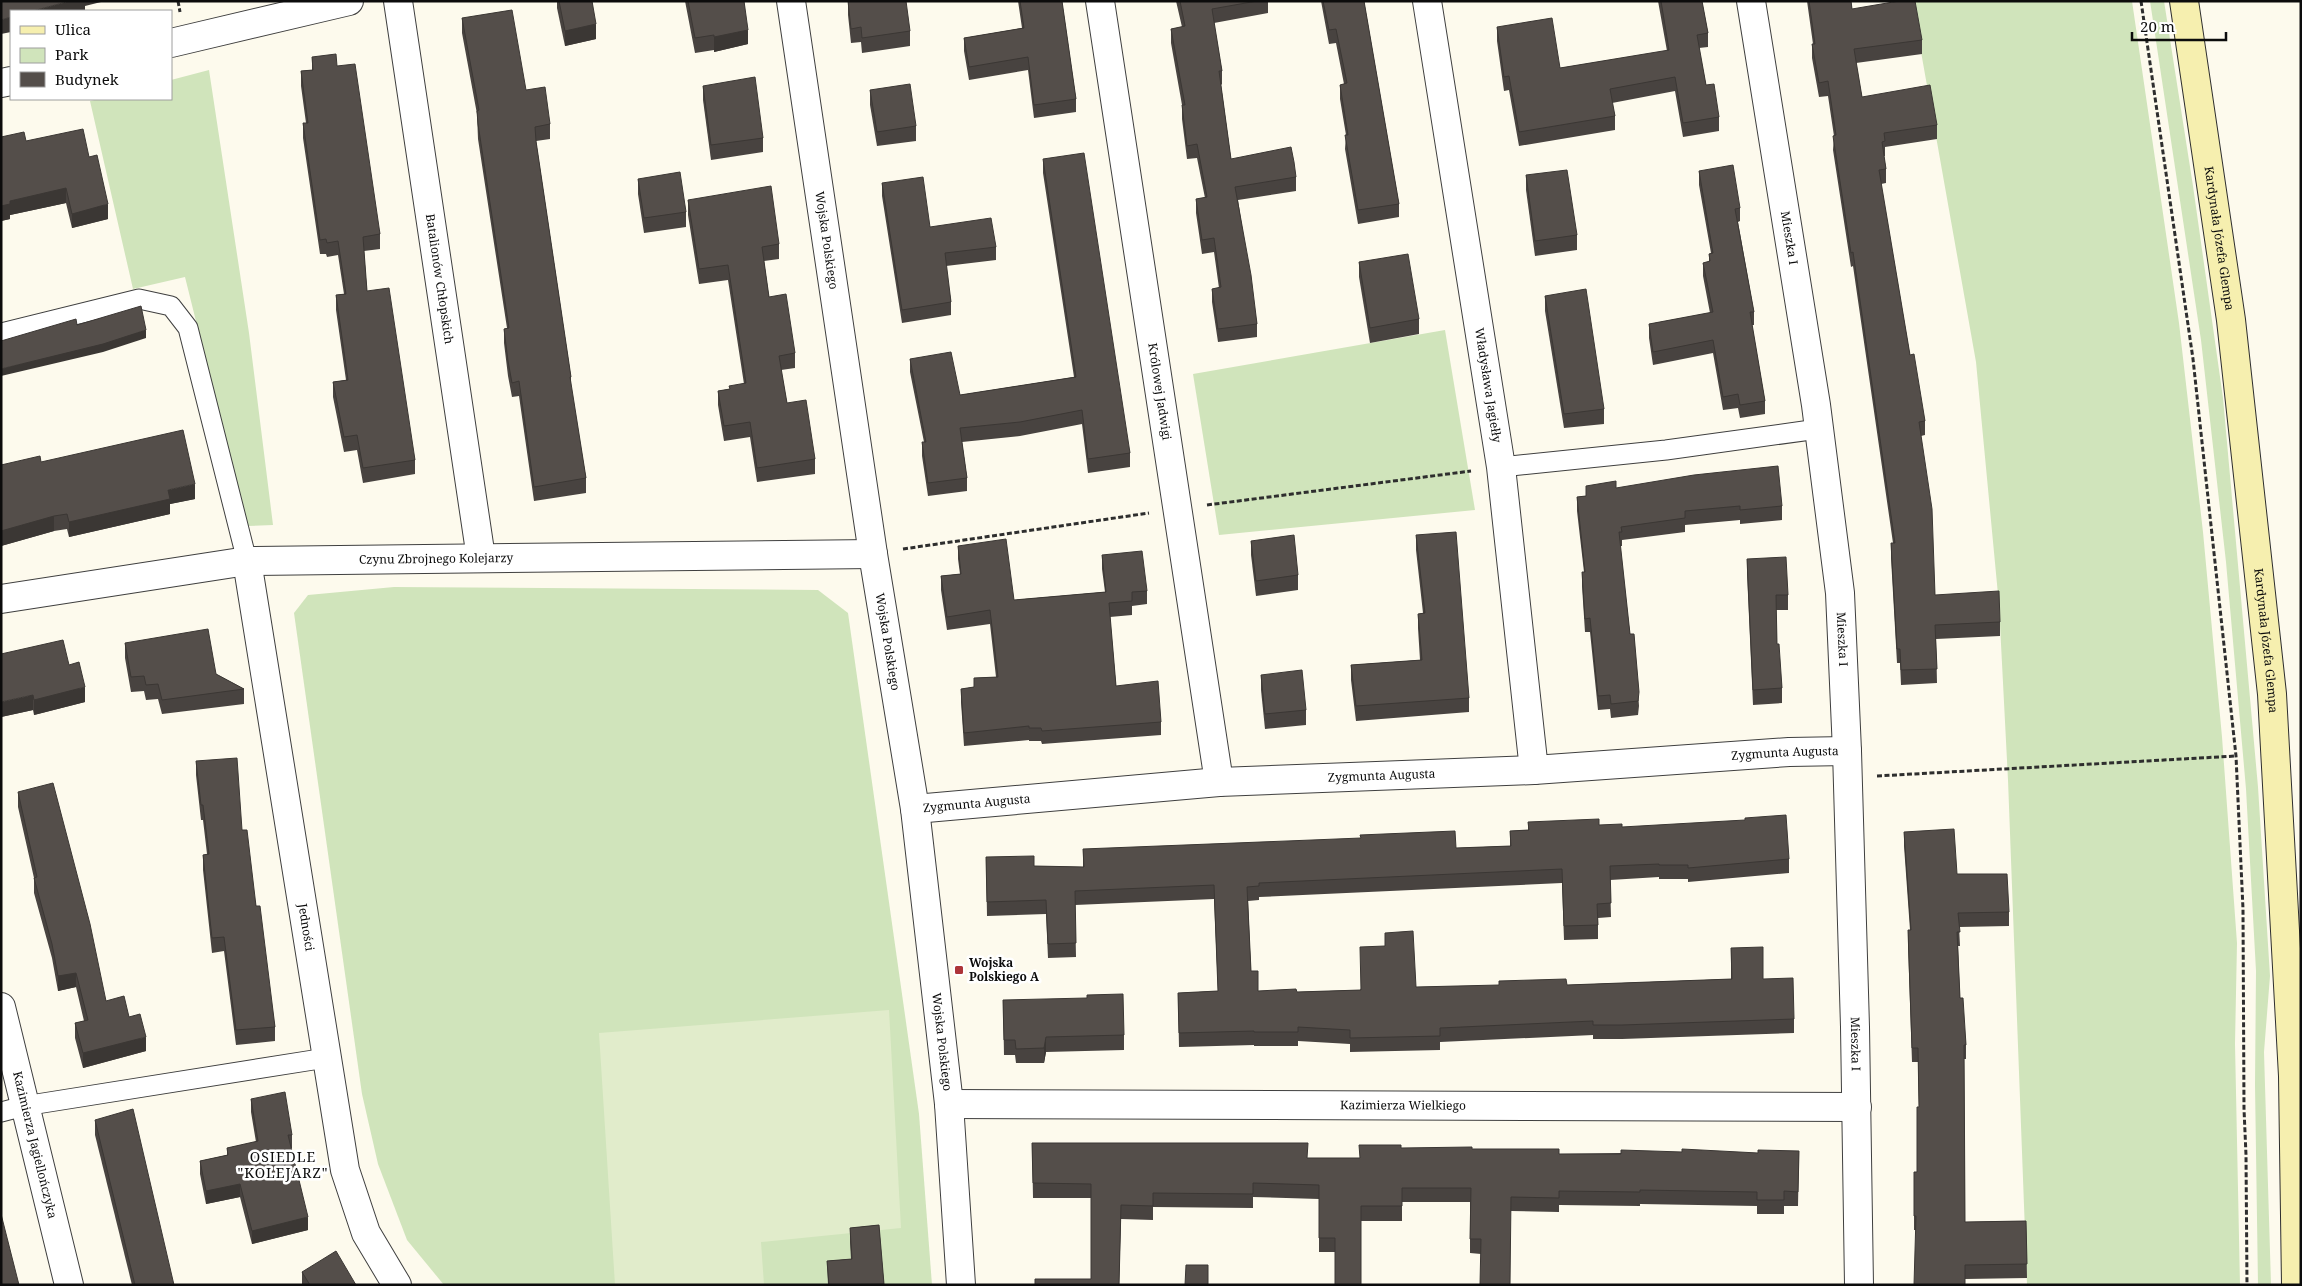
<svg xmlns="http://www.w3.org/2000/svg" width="2302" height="1286" font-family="'Noto Serif',serif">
  <rect width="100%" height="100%" fill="#fdfaed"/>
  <g fill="#d0e4bb">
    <polygon points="1912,1 2132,1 2179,323 2203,532 2222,737 2237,943 2235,1044 2240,1285 2027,1285 2008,780 1999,605 1976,362"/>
    <polygon points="2150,1 2164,1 2193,186 2223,398 2258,787 2270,976 2264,1052 2271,1285 2258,1285 2255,1085 2256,971 2246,789 2226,562 2201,340"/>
    <polygon points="209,70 249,333 273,525 247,526 185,277 133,289 90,101 99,99 171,99 171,80"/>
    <polygon points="1445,330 1475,510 1219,535 1193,374"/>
    <polygon points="394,587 818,590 848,613 919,1114 932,1285 444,1285 407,1240 378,1164 362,1094 294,613 308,595"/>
  </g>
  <polygon fill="#e1eccb" points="889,1010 901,1228 761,1242 764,1285 615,1285 599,1033"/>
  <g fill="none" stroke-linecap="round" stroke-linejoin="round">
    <g stroke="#3f3f3f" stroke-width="21">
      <g id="lane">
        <polyline points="1,333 139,299 171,306 188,328 247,561"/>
        <polyline points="1501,467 1666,450 1818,429"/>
        <polyline points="1,1112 24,1106 326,1058"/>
      </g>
    </g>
    <g stroke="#3f3f3f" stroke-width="30">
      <g id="street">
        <path id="s1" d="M 398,1 L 481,558"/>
        <path id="s2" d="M 791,1 L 873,554 L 915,809 L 949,1104 L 961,1285"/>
        <path id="s3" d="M 1100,1 L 1219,782"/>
        <path id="s4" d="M 1427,1 L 1501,467 L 1534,770"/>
        <path id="s5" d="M 1751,1 L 1816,405 L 1840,593 L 1847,751 L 1855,1027 L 1859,1285"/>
        <polyline points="171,43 349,1"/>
        <polyline points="1,83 11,81"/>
        <path id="s6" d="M 247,561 L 345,1170 L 366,1233 L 397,1285"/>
        <path id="s7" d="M 1,599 L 247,561 L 873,554"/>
        <path id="s8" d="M 915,809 L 1219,782 L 1534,770 L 1789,752 L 1847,751"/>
        <path id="s9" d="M 1,1007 L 69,1285"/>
        <path id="s10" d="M 949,1104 L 1857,1107"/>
      </g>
    </g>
    <g stroke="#2e2e2e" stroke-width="30">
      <g id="secondary">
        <path id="s11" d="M 2184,1 L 2231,320 L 2272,694 L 2293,1076 L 2296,1285"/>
      </g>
    </g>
    <g stroke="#2e2e2e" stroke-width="3" stroke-dasharray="5 2.5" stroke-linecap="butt">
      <polyline points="178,1 180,12"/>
      <polyline points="2141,1 2193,359 2236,756 2243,909 2244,1109 2246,1155 2247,1285"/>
      <polyline points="1207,505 1471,471"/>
      <polyline points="903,549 1149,513"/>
      <polyline points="1877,776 2236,756"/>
    </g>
    <use href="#lane" stroke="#fff" stroke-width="19"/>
    <use href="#street" stroke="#fff" stroke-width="28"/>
    <use href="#secondary" stroke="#f6efaf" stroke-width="28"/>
  </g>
  <g fill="#484340">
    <polygon points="557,1 592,1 596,39 565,46 557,8"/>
    <polygon points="685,1 744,1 748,44 714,52 714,50 695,53"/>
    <polygon points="848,1 910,31 910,46 862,53 861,42 851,43 848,15"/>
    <polygon points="1018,1 1062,1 1076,99 1076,112 1034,118 1028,70 969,80 964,51 964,38 1022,28"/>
    <polygon points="1176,1 1268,1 1268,13 1214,23 1222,71 1222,84 1221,85 1231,159 1296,177 1296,191 1238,200 1257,324 1257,337 1218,342 1212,302 1212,289 1219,288 1214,252 1202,254 1196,213 1196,199 1205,198 1197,158 1187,159 1182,119 1182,105 1171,43 1171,29 1182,27"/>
    <polygon points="1321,1 1364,1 1399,204 1399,217 1358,224 1345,149 1346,135 1340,99 1340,85 1344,84 1336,43 1329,44"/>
    <polygon points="1658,1 1702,1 1708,33 1708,47 1699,48 1706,85 1719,117 1719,131 1683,137 1675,91 1612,103 1615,116 1615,130 1519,146 1509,90 1504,91 1497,41 1497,27 1560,68 1667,51"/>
    <polygon points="1807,1 1851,1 1852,9 1922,40 1922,54 1856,63 1862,97 1937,125 1937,139 1885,147 1885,156 1884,156 1886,169 1886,183 1881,184 1910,355 1925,421 1925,435 1921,436 1935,595 2000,622 2000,636 1936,639 1937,683 1901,685 1900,663 1897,663 1891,558 1891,543 1893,543 1853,266 1851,267 1833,150 1834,136 1828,96 1819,97 1812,58 1812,44 1813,44"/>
    <polygon points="462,18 526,90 550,124 550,139 536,141 571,377 571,387 586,478 586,493 534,501 519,396 512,397 508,376 504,343 504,329 507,328 478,139 477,114 462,33"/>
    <polygon points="312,57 337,66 380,234 380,249 364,251 367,291 415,460 415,474 363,483 357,450 344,452 333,397 333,382 346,380 336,310 336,295 344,294 338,255 327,257 326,254 320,254 303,138 303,123 306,123 301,86 301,71 312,70"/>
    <polygon points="703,86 763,138 763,152 711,160 703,100"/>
    <polygon points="870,90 916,126 916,141 877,146 870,105"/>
    <polygon points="26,141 89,157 108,219 72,228 66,203 10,215 10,219 1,221"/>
    <polygon points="1043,159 1130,453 1130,467 1088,473 1082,424 1020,436 962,442 967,478 967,491 928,496 922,456 922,442 924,442 910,372 910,359 960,395 1074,377 1043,173"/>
    <polygon points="1699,171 1740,208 1740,221 1738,222 1754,312 1754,325 1752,325 1765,401 1765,414 1740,418 1738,408 1723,410 1713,353 1653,365 1649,338 1649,324 1710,313 1703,276 1703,263 1709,262 1709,254 1711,253 1699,185"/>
    <polygon points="1526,175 1577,235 1577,250 1535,256 1526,190"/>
    <polygon points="638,179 686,212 686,227 644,233 638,194"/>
    <polygon points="882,183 930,227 996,247 996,260 946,266 951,302 951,315 902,323 882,196"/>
    <polygon points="688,200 779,244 779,259 764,261 769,297 795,353 795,368 781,370 787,403 815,459 815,474 757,482 750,437 724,441 718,405 718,391 729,389 744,384 728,280 699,284 688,215"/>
    <polygon points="1359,262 1419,319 1419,334 1370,343 1359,277"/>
    <polygon points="1545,296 1604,409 1604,424 1564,428 1545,311"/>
    <polygon points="41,462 195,499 170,504 170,514 69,537 67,529 54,531 1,546 1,465"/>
    <polygon points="1586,486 1616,488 1782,506 1782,520 1740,524 1740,520 1685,525 1685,532 1622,540 1622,546 1620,546 1630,634 1634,634 1639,706 1638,715 1611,718 1610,709 1598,710 1590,632 1585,632 1582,586 1582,572 1584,572 1577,511 1577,497 1586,496"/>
    <polygon points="1416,535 1469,698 1469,712 1356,721 1351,680 1351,665 1420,660 1418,628 1418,614 1423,613 1416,550"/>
    <polygon points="1251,541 1298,575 1298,590 1256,596 1251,555"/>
    <polygon points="958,546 1014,600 1105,592 1102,569 1102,555 1147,591 1147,604 1132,606 1132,615 1110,617 1116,686 1161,722 1161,735 1042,744 1041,741 1029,741 1029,740 964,746 961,702 961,689 974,687 974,678 996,677 990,624 947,630 941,590 941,576 960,574 958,559"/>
    <polygon points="1747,559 1788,595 1788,610 1776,610 1777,644 1782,688 1782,703 1753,705 1747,573"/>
    <polygon points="125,643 216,674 244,689 244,704 162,714 158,699 146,700 144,691 131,692 125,658"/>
    <polygon points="69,665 85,702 34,715 33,710 1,717"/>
    <polygon points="1261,675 1306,710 1306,725 1265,729 1261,690"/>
    <polygon points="196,761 242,830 256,906 275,1027 275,1041 236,1045 224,951 212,953 203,870 203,855 207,854 203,820 201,820 196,775"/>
    <polygon points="18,792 106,1001 129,1017 146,1051 83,1068 75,1038 75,1023 84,1021 76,987 58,991 52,958 34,893 34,878 18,807"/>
    <polygon points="1528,822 1599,825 1622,827 1789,859 1789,873 1688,882 1688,879 1659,879 1659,877 1610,880 1611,917 1598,918 1598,939 1564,940 1562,883 1259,897 1259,900 1248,901 1251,971 1258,991 1297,992 1360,990 1385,946 1385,933 1416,987 1567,985 1731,979 1731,948 1763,979 1794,1019 1794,1033 1622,1039 1593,1039 1593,1035 1440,1042 1440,1050 1350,1052 1350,1044 1298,1041 1298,1046 1254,1046 1254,1045 1179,1047 1178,993 1218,991 1214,899 1075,905 1076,957 1048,958 1046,914 987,916 986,857 1034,866 1083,867 1083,849 1456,848 1510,846 1510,831 1528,830"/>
    <polygon points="1904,832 1957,874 2009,912 2009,926 1959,927 1960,946 1958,946 1960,998 1966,1045 1966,1059 1964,1059 1965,1222 2026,1221 2027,1278 1965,1279 1916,1230 1914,1230 1914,1172 1917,1172 1919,1107 1918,1062 1912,1062 1908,944 1908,930 1910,930 1904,846"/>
    <polygon points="1003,1000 1124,1035 1124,1050 1046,1052 1044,1063 1016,1063 1015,1055 1004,1055"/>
    <polygon points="251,1099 292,1135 292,1148 291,1148 308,1230 252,1244 240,1197 206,1204 200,1174 200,1161 227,1155 227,1148 256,1142 251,1112"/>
    <polygon points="95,1120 174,1285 132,1285 95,1135"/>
    <polygon points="1032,1143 1308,1158 1359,1158 1401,1148 1472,1149 1559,1154 1682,1152 1758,1153 1799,1151 1798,1206 1784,1206 1784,1214 1757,1214 1757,1206 1640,1204 1640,1206 1559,1205 1559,1212 1511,1211 1481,1254 1470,1253 1470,1202 1402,1202 1402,1221 1361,1221 1335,1252 1319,1252 1319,1199 1253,1197 1253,1208 1153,1207 1153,1220 1121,1219 1119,1285 1035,1285 1091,1279 1091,1198 1033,1198"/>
    <polygon points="879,1225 884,1285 828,1285 827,1261 851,1259 850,1242 850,1228"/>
    <polygon points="302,1272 356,1285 302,1285"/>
  </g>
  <g fill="#3b3734">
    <polygon points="70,1 105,1 85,6 85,11 33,11"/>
    <polygon points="11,17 11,32 1,34 1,20"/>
    <polygon points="596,24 596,39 565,46 565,31"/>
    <polygon points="748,30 748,44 714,52 714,37"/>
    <polygon points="66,188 66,203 10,215 10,219 1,221 1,206 10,201"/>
    <polygon points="108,204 108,219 72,228 72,214"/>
    <polygon points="146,330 146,338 103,352 1,376 1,369"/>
    <polygon points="195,484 195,499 170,504 170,514 69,537 69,522 168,490"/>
    <polygon points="54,516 54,531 1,546 1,531"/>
    <polygon points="85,687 85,702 34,715 34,700"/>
    <polygon points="33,695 33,710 1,717 1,702"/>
    <polygon points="76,973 76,987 58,991 58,976"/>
    <polygon points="146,1037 146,1051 83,1068 83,1053"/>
    <polygon points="1046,1037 1046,1052 1044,1063 1044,1048"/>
    <polygon points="240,1184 240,1197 206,1204 206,1191"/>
    <polygon points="308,1217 308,1230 252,1244 252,1231"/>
  </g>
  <g fill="#544e4a" stroke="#3b3734">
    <polygon points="1,1 70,1 33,11 11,11 11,17 1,20"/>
    <polygon points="559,1 592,1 596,24 565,31"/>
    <polygon points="688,1 744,1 748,30 714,37 714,35 695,38"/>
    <polygon points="848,1 906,1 910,31 862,38 861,27 851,29"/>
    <polygon points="1020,1 1062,1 1076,99 1034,105 1028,57 969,67 964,38 1024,28"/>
    <polygon points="1180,1 1257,1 1212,9 1222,71 1219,71 1231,159 1291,147 1294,162 1296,177 1235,187 1251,275 1257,324 1218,329 1212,289 1221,287 1214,238 1202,240 1196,199 1207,197 1197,144 1187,146 1182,105 1185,105 1171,29 1185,26"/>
    <polygon points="1323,1 1364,1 1399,204 1358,210 1345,135 1348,135 1340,85 1347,83 1336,29 1329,30"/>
    <polygon points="1661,1 1702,1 1708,33 1697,35 1706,85 1714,84 1719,117 1683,123 1675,77 1610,89 1615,116 1519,132 1509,76 1504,77 1497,27 1552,18 1560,68 1669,50"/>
    <polygon points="1809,1 1851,1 1852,9 1899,1 1915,1 1922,40 1854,49 1862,97 1930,85 1937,125 1884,133 1885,141 1882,142 1886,169 1879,170 1910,355 1914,354 1925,421 1919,422 1932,509 1935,595 1999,591 2000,622 1935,625 1937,669 1901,670 1900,649 1897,649 1891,543 1895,543 1853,252 1851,253 1833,136 1836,135 1828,81 1819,83 1812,44 1815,44"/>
    <polygon points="512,10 526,90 545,87 550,124 535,127 536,141 571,377 570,377 586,478 534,487 519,381 512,383 508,361 504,329 509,328 478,124 477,111 479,110 462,18"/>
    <polygon points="336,54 337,66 355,64 380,234 363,237 367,291 389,288 415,460 363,468 357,435 344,437 333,382 348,380 336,295 346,294 338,241 327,243 326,239 320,240 303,123 308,123 301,71 313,70 312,57"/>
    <polygon points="755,77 763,138 711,145 703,86"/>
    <polygon points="910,84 916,126 877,132 870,90"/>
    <polygon points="83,129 89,157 97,155 108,204 72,214 66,188 10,201 10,204 1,206 1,137 24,132 26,141"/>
    <polygon points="1084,153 1130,453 1088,459 1082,410 1020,422 960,428 967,478 928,483 922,442 926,442 910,359 951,352 960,395 1076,377 1043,159"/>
    <polygon points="1733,165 1740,208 1735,209 1754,312 1750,312 1765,401 1740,405 1738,394 1723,397 1713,340 1653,352 1649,324 1713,312 1703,263 1710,261 1709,254 1713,253 1699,171"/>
    <polygon points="1567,170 1577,235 1535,241 1526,175"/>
    <polygon points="680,172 686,212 644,218 638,179"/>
    <polygon points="923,177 930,227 991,218 996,247 945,253 951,302 902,310 882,183"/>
    <polygon points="771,186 779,244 762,247 769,297 786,294 795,353 779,356 787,403 806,400 815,459 757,468 750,422 724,426 718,391 730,389 729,386 746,383 728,265 699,269 688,200"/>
    <polygon points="1408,254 1419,319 1370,328 1359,262"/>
    <polygon points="1586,289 1604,409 1564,414 1545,296"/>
    <polygon points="141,306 146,330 103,344 1,369 1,341 76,319 77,325"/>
    <polygon points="183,430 195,484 168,490 170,499 69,522 67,514 54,516 1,531 1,465 40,456 41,462"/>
    <polygon points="1778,466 1782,506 1740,510 1740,506 1685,511 1685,518 1621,527 1622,532 1619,532 1630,634 1634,634 1639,692 1638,701 1611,704 1610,695 1598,696 1590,618 1585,619 1582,572 1585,572 1577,497 1586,496 1586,486 1616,481 1616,488 1694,475"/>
    <polygon points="1456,532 1469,698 1356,706 1351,665 1422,660 1418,614 1425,613 1416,535"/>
    <polygon points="1294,535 1298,575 1256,581 1251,541"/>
    <polygon points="1006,539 1014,600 1106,592 1102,555 1142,551 1147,591 1132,592 1132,601 1109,603 1116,686 1158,681 1161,722 1042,731 1041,728 1029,728 1029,726 964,733 961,689 974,687 974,678 998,677 990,610 947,617 941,576 961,574 958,546"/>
    <polygon points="1786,557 1788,595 1776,595 1777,644 1779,644 1782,688 1753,690 1747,559"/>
    <polygon points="208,629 216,674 244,689 162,700 158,684 146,685 144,676 131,677 125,643"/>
    <polygon points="63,640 69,665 79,662 85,687 34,700 33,695 1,702 1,654"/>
    <polygon points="1302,670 1306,710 1265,714 1261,675"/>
    <polygon points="237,758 242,830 247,830 256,906 260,906 275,1027 236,1030 224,937 212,938 203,855 209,854 203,805 201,805 196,761"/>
    <polygon points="53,783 90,924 106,1001 124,996 129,1017 140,1014 146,1037 83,1053 75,1023 88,1020 76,973 58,976 52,944 34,878 37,877 18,792"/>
    <polygon points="1786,815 1789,859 1688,868 1688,865 1659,865 1659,864 1610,866 1611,903 1597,904 1598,925 1564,926 1562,869 1259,883 1259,886 1247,887 1251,971 1258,971 1258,991 1296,989 1297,992 1361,990 1360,947 1385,946 1385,933 1413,931 1416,987 1499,985 1499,981 1566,979 1567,985 1732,979 1731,948 1763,947 1763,979 1793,978 1794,1019 1622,1025 1593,1025 1593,1021 1440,1028 1440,1036 1350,1038 1350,1030 1298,1027 1298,1032 1254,1032 1254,1031 1179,1033 1178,993 1218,991 1214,885 1075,891 1076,943 1048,944 1046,900 987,902 986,857 1034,856 1034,866 1084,867 1083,849 1312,840 1361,838 1360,835 1455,831 1456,848 1511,846 1510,831 1529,830 1528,822 1599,819 1599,825 1622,824 1622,827 1745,820 1745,818"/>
    <polygon points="1954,829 1957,874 2007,874 2009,912 1958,913 1960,932 1957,932 1960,998 1963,998 1966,1045 1964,1045 1965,1222 2026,1221 2027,1264 1965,1265 1965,1285 1914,1285 1916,1216 1914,1216 1914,1172 1917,1172 1917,1107 1919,1107 1918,1048 1912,1048 1908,930 1911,930 1904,832"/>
    <polygon points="1123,994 1124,1035 1046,1037 1044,1048 1016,1049 1015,1040 1004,1040 1003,1000 1087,998 1087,995"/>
    <polygon points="285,1092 292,1135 288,1135 308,1217 252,1231 240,1184 206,1191 200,1161 228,1155 227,1148 258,1141 251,1099"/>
    <polygon points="133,1109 174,1285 135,1285 95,1120"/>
    <polygon points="1032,1143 1308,1143 1307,1158 1360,1158 1359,1145 1401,1145 1401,1148 1472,1147 1472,1149 1559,1149 1559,1154 1621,1154 1621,1150 1682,1152 1682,1149 1758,1153 1758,1150 1799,1151 1798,1192 1784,1191 1784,1200 1757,1200 1757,1192 1640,1190 1640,1192 1559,1191 1559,1198 1511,1197 1510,1285 1480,1285 1481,1239 1470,1239 1471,1188 1402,1188 1402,1206 1361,1206 1361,1285 1335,1285 1335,1238 1319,1238 1319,1185 1253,1183 1253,1194 1153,1193 1153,1206 1121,1205 1119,1285 1035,1285 1035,1279 1091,1279 1091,1184 1033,1183"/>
    <polygon points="1,1214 19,1285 1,1285"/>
    <polygon points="879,1225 884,1284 829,1285 827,1261 852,1259 850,1228"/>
    <polygon points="336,1251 356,1285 310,1285 302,1272"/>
    <polygon points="1186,1265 1208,1265 1208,1285 1185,1285"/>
  </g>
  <rect fill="#ad3439" stroke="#fff" stroke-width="2" x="954" y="965" width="10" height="10" rx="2.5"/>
  <g text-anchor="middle" stroke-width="5" stroke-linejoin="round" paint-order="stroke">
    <g font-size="12" fill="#0c0c0c" stroke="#fff">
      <text dy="4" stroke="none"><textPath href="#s5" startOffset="240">Mieszka I</textPath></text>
      <text dy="4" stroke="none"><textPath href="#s11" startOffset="240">Kardynała Józefa Glempa</textPath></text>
      <text dy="4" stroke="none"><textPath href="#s2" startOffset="242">Wojska Polskiego</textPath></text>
      <text dy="4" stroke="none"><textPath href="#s1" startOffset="281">Batalionów Chłopskich</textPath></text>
      <text dy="4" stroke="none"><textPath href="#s4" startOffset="389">Władysława Jagiełły</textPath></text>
      <text dy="4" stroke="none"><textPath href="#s3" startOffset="395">Królowej Jadwigi</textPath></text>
      <text dy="4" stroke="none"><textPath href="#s7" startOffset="438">Czynu Zbrojnego Kolejarzy</textPath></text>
      <text dy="4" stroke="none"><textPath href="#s5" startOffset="645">Mieszka I</textPath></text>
      <text dy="4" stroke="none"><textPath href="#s11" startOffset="645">Kardynała Józefa Glempa</textPath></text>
      <text dy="4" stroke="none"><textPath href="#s2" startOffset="648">Wojska Polskiego</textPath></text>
      <text dy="4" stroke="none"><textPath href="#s8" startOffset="872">Zygmunta Augusta</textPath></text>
      <text dy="4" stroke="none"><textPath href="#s8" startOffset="468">Zygmunta Augusta</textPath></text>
      <text dy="4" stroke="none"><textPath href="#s8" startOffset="62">Zygmunta Augusta</textPath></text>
      <text dy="4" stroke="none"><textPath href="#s6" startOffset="371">Jedności</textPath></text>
      <text dy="4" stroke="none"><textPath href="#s2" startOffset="1052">Wojska Polskiego</textPath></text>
      <text dy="4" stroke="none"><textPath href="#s5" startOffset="1050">Mieszka I</textPath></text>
      <text dy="4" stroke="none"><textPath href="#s10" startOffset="454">Kazimierza Wielkiego</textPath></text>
      <text dy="4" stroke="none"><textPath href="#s9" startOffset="142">Kazimierza Jagiellończyka</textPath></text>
    </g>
    <g font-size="12" font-weight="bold" fill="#0c0c0c" stroke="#fff" text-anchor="start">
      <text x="969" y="967">Wojska<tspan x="969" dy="14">Polskiego A</tspan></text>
    </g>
    <g font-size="14" letter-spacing="1" fill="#0c0c0c" stroke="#fff">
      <text x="283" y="1162">OSIEDLE<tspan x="283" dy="16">"KOLEJARZ"</tspan></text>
    </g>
  </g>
  <rect width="2302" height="1286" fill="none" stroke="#0c0c0c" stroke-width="5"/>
  <rect x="10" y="10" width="162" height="90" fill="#ffffff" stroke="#9e9e9e"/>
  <rect x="20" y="26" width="25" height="8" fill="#f6efaf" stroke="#9e9e9e"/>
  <text x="55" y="35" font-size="15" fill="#0c0c0c">Ulica</text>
  <rect x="20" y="48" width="25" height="15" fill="#d0e4bb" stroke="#9e9e9e"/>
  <text x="55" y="60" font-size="15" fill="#0c0c0c">Park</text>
  <rect x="20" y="72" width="25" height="15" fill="#544e4a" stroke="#9e9e9e"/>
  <text x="55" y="85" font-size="15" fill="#0c0c0c">Budynek</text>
  <path d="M2132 32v8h94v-8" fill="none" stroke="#0c0c0c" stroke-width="2.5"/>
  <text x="2140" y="32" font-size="15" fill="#0c0c0c" stroke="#ffffff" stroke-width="4" paint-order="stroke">20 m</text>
</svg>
